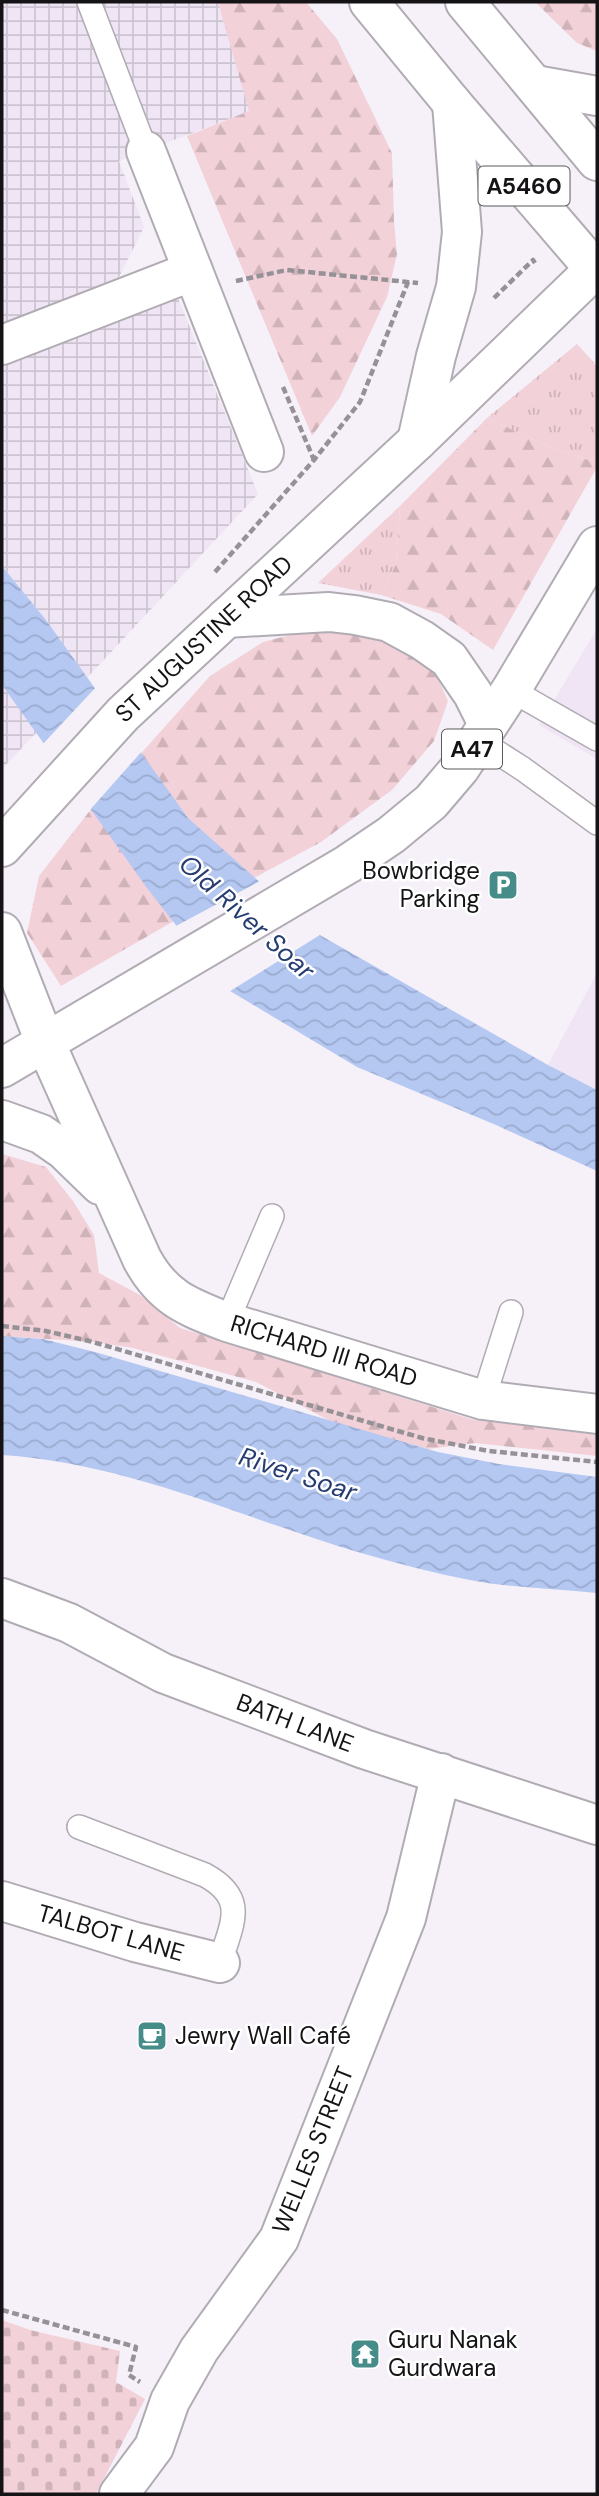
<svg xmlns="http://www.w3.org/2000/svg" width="599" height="2496" font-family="'DM Sans',sans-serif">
  <defs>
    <pattern id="industrial-grid" width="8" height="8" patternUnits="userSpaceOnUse" patternTransform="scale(1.75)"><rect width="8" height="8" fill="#efe5f4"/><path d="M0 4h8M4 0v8" fill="none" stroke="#ccc4d0"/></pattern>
    <pattern id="grass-tufts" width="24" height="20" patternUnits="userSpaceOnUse" patternTransform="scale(1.75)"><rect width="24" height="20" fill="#f2d1d8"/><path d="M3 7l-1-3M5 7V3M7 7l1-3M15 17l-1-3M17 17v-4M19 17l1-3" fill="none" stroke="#cfb3b9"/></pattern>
    <pattern id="forest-firs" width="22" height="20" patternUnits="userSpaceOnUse" patternTransform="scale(1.75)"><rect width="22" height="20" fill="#f2d1d8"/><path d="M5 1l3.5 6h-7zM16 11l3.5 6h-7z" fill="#cfb3b9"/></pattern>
    <pattern id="cemetery-stones" width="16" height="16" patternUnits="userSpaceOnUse" patternTransform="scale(1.75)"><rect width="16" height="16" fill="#f2d1d8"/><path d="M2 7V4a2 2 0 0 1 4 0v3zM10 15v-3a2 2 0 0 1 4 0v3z" fill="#cfb3b9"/></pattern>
    <pattern id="water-waves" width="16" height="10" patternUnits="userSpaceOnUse" patternTransform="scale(1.75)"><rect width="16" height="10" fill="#b4c8f2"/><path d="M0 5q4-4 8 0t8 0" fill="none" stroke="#9aabcf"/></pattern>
  </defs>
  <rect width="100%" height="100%" fill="#f6f1f9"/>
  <g fill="#efe5f4">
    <polygon points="597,629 597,759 539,725"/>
    <polygon points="597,973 597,1090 548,1065"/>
  </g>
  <g fill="url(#industrial-grid)">
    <polygon points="2,2 218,2 250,111 119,161 144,227 119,277 2,324"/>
    <polygon points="177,296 258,494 87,678 46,620 2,566 2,363"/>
    <polygon points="2,685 37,732 2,769"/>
  </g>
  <g fill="url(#grass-tufts)">
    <polygon points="577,344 597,366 597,463 547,446 487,418"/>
    <polygon points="400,506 396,564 381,595 318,583"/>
  </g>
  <g fill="url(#forest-firs)">
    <polygon points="218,2 306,2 337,39 392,153 394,221 397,254 387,297 340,397 312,436 187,136 249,111"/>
    <polygon points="535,2 597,2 597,51 577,43"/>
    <polygon points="487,418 547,446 597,463 597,467 493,650 441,614 381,595 396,564 400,506"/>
    <polygon points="321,627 369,632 430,661 448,701 434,741 392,790 321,842 181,917 61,986 27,933 39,876 88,813 210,676 263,642"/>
    <polygon points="2,1154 46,1167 73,1201 94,1235 99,1273 140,1295 180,1328 471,1419 597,1435 597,1456 475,1443 428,1449 338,1425 256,1382 133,1348 93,1342 2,1336"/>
  </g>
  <polygon fill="url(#cemetery-stones)" points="2,2320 30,2330 120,2351 116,2382 145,2399 96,2494 2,2494"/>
  <g fill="url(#water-waves)">
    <polygon points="2,566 46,620 188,818 318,934 548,1065 597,1090 597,1171 496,1125 357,1067 225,988 147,888 2,685"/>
    <path d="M 2,1336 L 43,1339 L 95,1352 L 438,1452 L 499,1464 L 597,1477 L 597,1593 C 557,1589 515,1588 475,1581 C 437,1574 399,1564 361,1553 C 242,1518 128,1463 2,1455 Z"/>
  </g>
  <g fill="#f6f1f9">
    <polygon points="97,686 143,750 89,811 42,745"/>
    <polygon points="262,880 323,933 227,993 174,927"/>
  </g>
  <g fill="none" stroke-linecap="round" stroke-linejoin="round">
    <g stroke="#b1acb4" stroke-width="26">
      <g id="lane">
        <polyline points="89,2 146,151"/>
        <polyline points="511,690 597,739"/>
        <polyline points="478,740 523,769 597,823"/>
        <polyline points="227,1322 272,1216"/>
        <polyline points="483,1400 511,1312"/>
        <path d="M 79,1827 L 205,1875 C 249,1899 231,1924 220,1963"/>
      </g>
    </g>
    <g stroke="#b1acb4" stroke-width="42">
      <g id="street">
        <polyline points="146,151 264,452"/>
        <polyline points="2,345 193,271"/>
        <path d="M 2,932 L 45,1042 L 142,1259 C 163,1298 188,1307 227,1322 L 483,1400 L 597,1414"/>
        <polyline points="2,1120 41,1134 64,1150 100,1185"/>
        <polyline points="2,1598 69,1623 163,1673 364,1749 597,1825"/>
        <polyline points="2,1901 135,1942 220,1963"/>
        <polyline points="119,2494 154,2447 170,2401 199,2350 279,2239 406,1918 441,1773"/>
      </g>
    </g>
    <g stroke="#b1acb4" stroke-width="42">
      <g id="primary">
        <polyline points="369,2 452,103 597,272"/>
        <polyline points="465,2 597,161"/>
        <polyline points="535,85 597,96"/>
        <polyline points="417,441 436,356 456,287 462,232 452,103"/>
        <polyline points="226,618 329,612 355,615 389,622 422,640 449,659 473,694 488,724"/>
        <polyline points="2,847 123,714 417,441 597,267"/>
        <polyline points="2,1068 348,864 391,835 431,802 460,768 511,690 597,546"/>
      </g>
    </g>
    <g stroke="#959197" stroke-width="4.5" stroke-dasharray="7 3.5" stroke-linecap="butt">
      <polyline points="236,281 287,270 418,283"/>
      <polyline points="494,298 533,260 535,263"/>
      <polyline points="283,387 314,460"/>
      <polyline points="215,572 314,460 360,402 408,282"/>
      <polyline points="2,1326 46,1331 93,1342 422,1438 489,1451 597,1462"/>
      <polyline points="2,2310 136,2347 129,2375 140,2382"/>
    </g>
    <use href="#lane" stroke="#fff" stroke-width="23"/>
    <use href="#street" stroke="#fff" stroke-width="38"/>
    <use href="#primary" stroke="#fff" stroke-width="38"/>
  </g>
  <defs>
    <g id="parking-square" transform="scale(1.575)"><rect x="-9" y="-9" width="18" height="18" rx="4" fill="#468d8a" stroke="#fff"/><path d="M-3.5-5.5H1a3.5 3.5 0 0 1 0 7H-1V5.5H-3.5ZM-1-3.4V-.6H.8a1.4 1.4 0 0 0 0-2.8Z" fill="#fff"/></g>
    <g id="cafe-square" transform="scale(1.575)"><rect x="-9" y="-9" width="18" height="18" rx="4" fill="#468d8a" stroke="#fff"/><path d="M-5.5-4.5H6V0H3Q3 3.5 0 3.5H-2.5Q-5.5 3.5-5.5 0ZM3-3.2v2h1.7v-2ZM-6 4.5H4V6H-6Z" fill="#fff"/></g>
    <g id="temple-square" transform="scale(1.575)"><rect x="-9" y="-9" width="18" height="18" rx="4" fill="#468d8a" stroke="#fff"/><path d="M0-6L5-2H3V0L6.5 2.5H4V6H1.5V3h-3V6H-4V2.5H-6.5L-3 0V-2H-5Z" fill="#fff"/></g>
  </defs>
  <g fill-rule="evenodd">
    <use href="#parking-square" x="503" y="885"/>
    <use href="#cafe-square" x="152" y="2036"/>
    <use href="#temple-square" x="365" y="2354"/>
  </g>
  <g text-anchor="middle" stroke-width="5" stroke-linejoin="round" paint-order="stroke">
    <g fill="#fff" stroke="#5b5a5c" stroke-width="2">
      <rect x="478.5" y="166.5" width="91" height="39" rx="5"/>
      <rect x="442" y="729.5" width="60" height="39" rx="5"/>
    </g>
    <g font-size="23" font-weight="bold" fill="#151316">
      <text x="524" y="194">A5460</text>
      <text x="472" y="757">A47</text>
    </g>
    <g font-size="24" fill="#151316" stroke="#fff">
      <text transform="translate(204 639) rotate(-43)" y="8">ST AUGUSTINE ROAD</text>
      <text transform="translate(324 1351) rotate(17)" y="8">RICHARD III ROAD</text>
      <text transform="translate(295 1723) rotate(21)" y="8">BATH LANE</text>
      <text transform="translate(111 1933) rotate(16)" y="8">TALBOT LANE</text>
      <text transform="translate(313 2150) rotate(-68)" y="8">WELLES STREET</text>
    </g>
    <g font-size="24" fill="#151316" stroke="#fff" text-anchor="start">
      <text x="480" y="879" text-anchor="end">Bowbridge<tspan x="480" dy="28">Parking</tspan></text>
      <text x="175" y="2044">Jewry Wall Café</text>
      <text x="388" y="2348">Guru Nanak<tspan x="388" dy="28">Gurdwara</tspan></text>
    </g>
    <g font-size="26" font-style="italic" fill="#273d72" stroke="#fff">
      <text transform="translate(247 917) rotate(42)" y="9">Old River Soar</text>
      <text transform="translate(298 1474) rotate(18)" y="9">River Soar</text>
    </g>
  </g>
  <rect width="599" height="2496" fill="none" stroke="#151316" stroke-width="7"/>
</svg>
